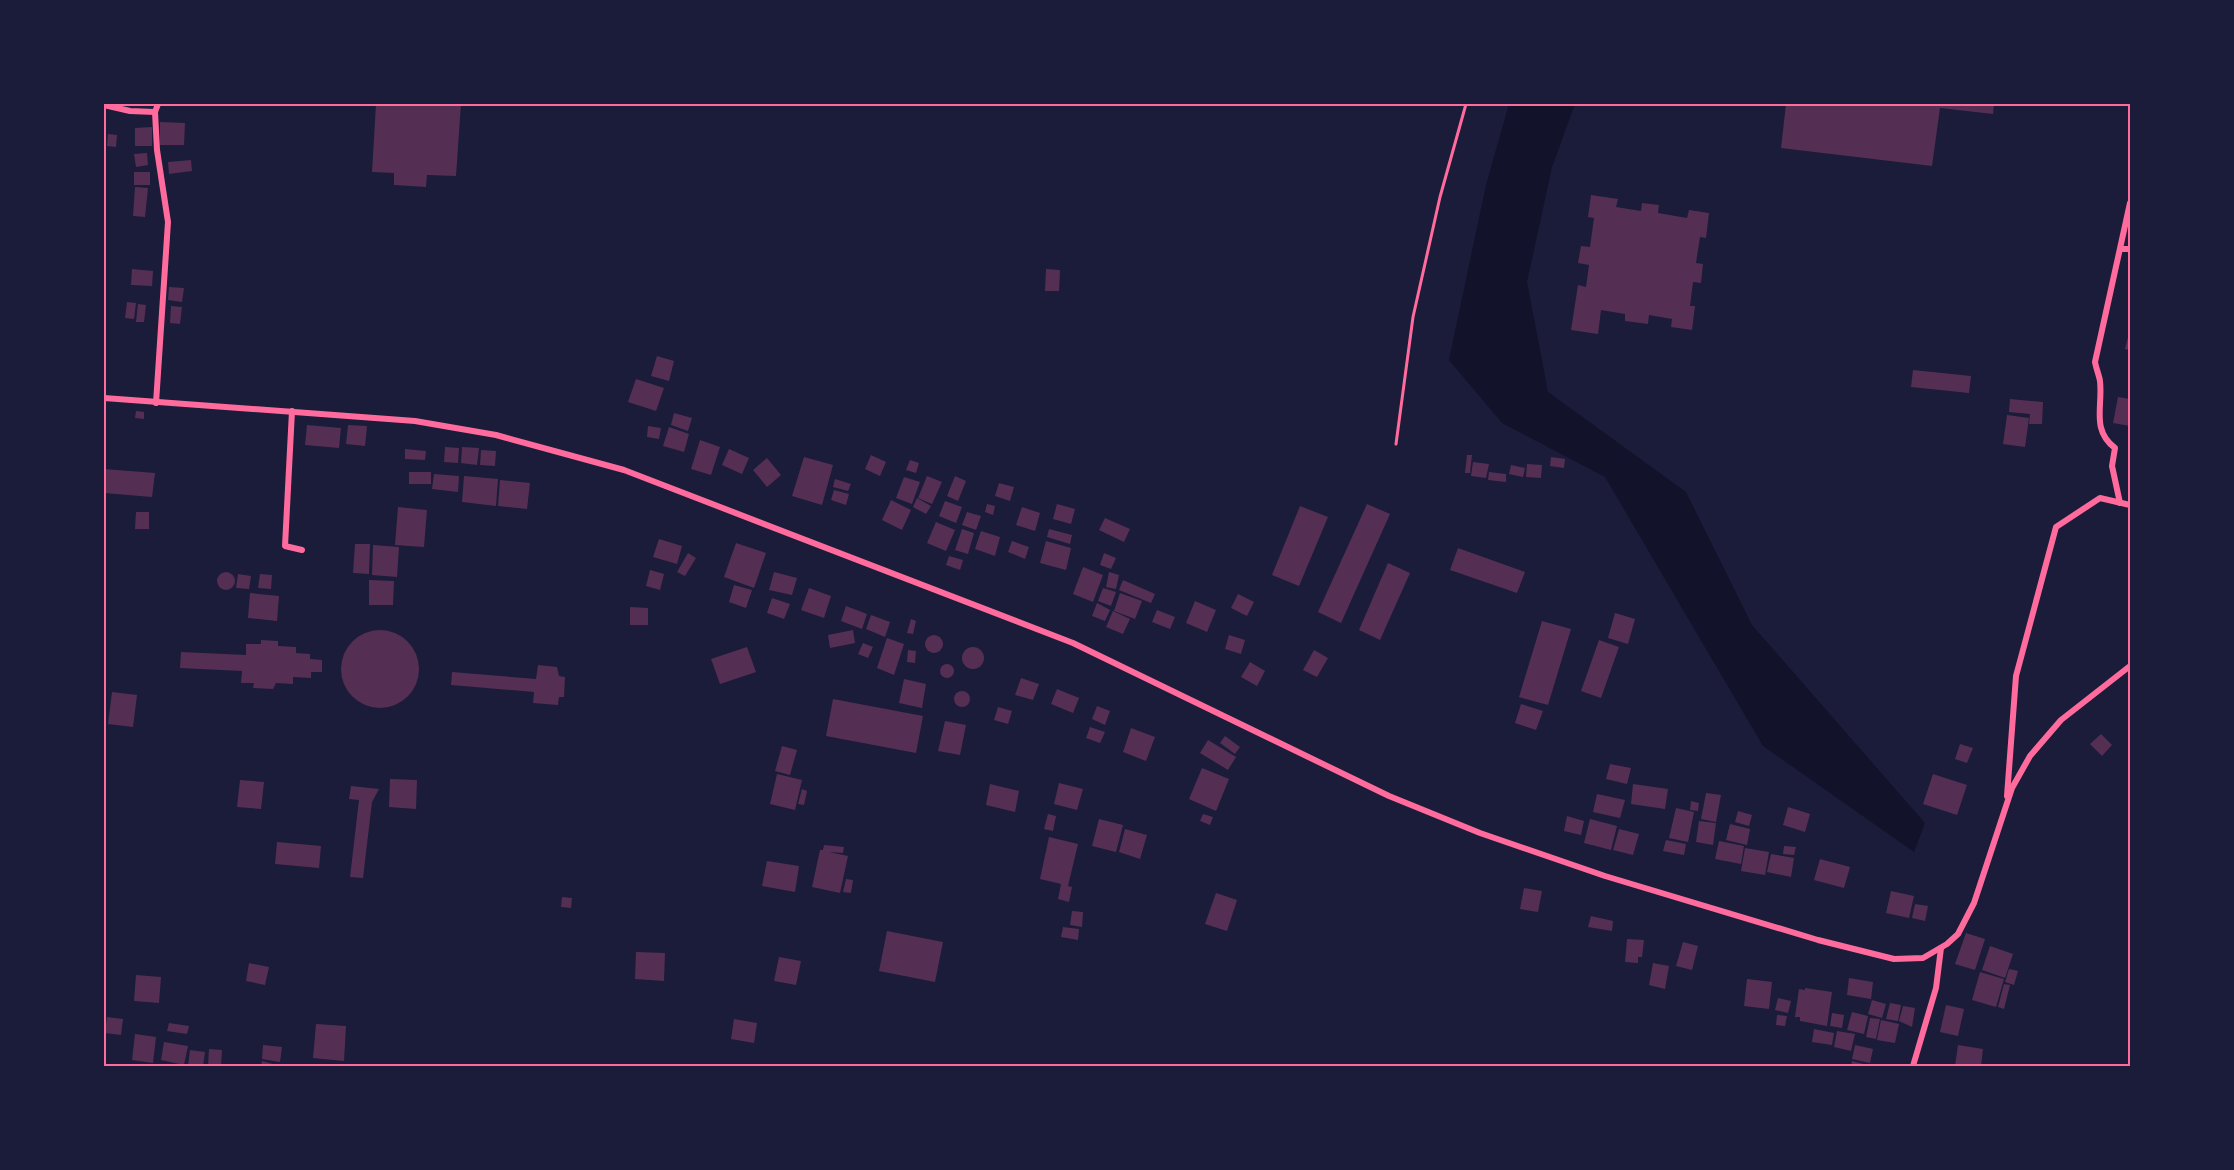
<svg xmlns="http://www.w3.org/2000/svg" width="2234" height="1170" font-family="Commissioner,sans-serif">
  <rect width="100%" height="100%" fill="#1b1b3a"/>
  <polygon fill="#12122b" points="1509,104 1575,104 1552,167 1527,282 1548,392 1686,492 1752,625 1925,823 1914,852 1763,746 1605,477 1502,423 1449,360 1486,185"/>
  <g fill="#542f53">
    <polygon points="376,104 461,104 456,176 427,175 426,187 394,185 394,173 372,172"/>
    <polygon points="1786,104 1994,104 1993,114 1940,108 1932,166 1781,148"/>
    <polygon points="160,122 185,123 184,145 160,145"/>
    <polygon points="152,127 152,146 135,146 135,128"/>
    <polygon points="108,134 117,135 116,147 107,146"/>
    <polygon points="147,153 148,165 136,167 134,154"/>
    <polygon points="191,160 192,171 169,174 168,162"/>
    <rect x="134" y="172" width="16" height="13"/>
    <polygon points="135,187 148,188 145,217 133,216"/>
    <polygon points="1591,195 1618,199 1616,207 1641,211 1642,203 1659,205 1658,213 1687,218 1689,210 1709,213 1706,238 1700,237 1696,263 1703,264 1701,283 1693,282 1690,306 1695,306 1692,330 1671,327 1672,319 1649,315 1648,324 1625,321 1625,314 1601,310 1598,334 1571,330 1578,285 1586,287 1589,265 1578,263 1581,246 1590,247 1594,218 1588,217"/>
    <polygon points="132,269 153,271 152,286 131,285"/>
    <polygon points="1046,269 1060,270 1059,291 1045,291"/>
    <polygon points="169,287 184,288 182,302 168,300"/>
    <polygon points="127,302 136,303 134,319 125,318"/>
    <polygon points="138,304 146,305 144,322 136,322"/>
    <polygon points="171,306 182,307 180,324 170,323"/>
    <polygon points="2130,329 2130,350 2125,349"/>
    <polygon points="657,356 674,361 669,381 651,376"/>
    <polygon points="1913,370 1971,376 1969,393 1911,387"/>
    <polygon points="636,379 664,388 656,411 628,402"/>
    <polygon points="2118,397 2130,399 2130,426 2113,423"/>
    <polygon points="2010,399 2043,402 2042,424 2029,424 2030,414 2009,412"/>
    <polygon points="136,411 144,412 144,419 135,418"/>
    <polygon points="674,413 692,418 688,431 671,425"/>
    <polygon points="2007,415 2029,418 2025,447 2003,444"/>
    <polygon points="307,425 341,428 339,448 305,445"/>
    <polygon points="348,425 367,426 365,446 346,444"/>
    <polygon points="648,426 661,428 659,439 647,437"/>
    <polygon points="669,427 689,434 684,452 663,446"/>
    <polygon points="700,440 720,447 711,475 691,469"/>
    <polygon points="445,447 459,448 458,463 444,462"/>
    <polygon points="462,447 479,448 477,465 461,463"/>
    <polygon points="405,449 426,451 425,460 405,459"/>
    <polygon points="729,449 749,458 742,474 722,465"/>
    <polygon points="481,450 496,451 495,466 480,465"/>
    <polygon points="871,455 886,462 880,476 865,469"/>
    <polygon points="1467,455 1472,455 1470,473 1465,473"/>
    <polygon points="804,457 833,465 822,505 792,496"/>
    <polygon points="1551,457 1565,459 1564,468 1550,466"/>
    <polygon points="767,458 781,475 767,487 753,470"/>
    <polygon points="910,460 919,463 916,473 906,470"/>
    <polygon points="1473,462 1489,464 1486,478 1471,476"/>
    <polygon points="1527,464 1542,465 1541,478 1526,477"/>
    <polygon points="1511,465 1525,468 1523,477 1509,474"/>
    <polygon points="104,469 155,473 152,497 104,493"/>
    <rect x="409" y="472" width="22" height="12"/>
    <polygon points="1489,472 1506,474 1506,482 1488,480"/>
    <polygon points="434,474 459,476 458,492 432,489"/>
    <polygon points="464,476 498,479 496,506 462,502"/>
    <polygon points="927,476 942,482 932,504 918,498"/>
    <polygon points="955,476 966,481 958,501 947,496"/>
    <polygon points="904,477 920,482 912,504 896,498"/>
    <polygon points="835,479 851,484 848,491 833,487"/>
    <polygon points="500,480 530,483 527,509 498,506"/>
    <polygon points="999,483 1014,487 1010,501 995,496"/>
    <polygon points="834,490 849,494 846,505 831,500"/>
    <polygon points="917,498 931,506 926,514 913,507"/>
    <polygon points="891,500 911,510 902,530 882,520"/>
    <polygon points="945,501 962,507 956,523 939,516"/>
    <polygon points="987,504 995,506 993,515 985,512"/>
    <polygon points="1057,504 1075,509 1071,524 1053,519"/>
    <polygon points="1367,504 1390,514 1341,623 1318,612"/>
    <polygon points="1300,506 1328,517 1299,586 1272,575"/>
    <polygon points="398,507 427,510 424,547 395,545"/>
    <polygon points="1022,507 1040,513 1035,531 1016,525"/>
    <polygon points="136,512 149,512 149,529 135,529"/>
    <polygon points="967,512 981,516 976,530 962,525"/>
    <polygon points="1105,518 1130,529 1124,542 1099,530"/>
    <polygon points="936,522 955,530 946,551 927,543"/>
    <polygon points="962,529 974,533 968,554 955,550"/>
    <polygon points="1049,529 1072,535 1070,544 1047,537"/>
    <polygon points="981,531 1000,537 995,556 975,549"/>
    <polygon points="659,539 682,546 677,564 653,557"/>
    <polygon points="1012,541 1029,547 1025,559 1008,552"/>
    <polygon points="1046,541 1071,548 1066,570 1040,563"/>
    <polygon points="736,543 766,553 754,588 724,577"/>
    <polygon points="355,544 370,544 369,574 353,573"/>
    <polygon points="373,545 399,547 397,577 372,575"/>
    <polygon points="1458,548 1525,572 1517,593 1450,570"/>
    <polygon points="688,553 696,558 685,576 677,572"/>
    <polygon points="1104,553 1116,558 1111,569 1100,565"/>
    <polygon points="949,556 963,560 960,570 946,565"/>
    <polygon points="1388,563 1410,573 1380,640 1359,630"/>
    <polygon points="1083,567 1103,575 1093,602 1073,594"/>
    <polygon points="650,570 664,574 660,590 646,586"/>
    <circle cx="226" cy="581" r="9"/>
    <polygon points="774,572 797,578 792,595 769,590"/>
    <polygon points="1109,572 1119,575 1116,589 1106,587"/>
    <polygon points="238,574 251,576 249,589 236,588"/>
    <polygon points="260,574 272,575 271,589 258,588"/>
    <polygon points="369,580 394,581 393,605 369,605"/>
    <polygon points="1123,580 1155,594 1151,603 1119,590"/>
    <polygon points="734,585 752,590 746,608 729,602"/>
    <polygon points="809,588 831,596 824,618 801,610"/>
    <polygon points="1103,588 1116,592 1111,606 1098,601"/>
    <polygon points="250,593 279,596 277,621 248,618"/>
    <polygon points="1120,593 1142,601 1135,619 1114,611"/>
    <polygon points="1238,594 1254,602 1247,616 1231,608"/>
    <polygon points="772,598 790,604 784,619 767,613"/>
    <polygon points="1195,601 1216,610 1207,632 1186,623"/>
    <polygon points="1097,603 1110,610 1105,621 1092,616"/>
    <polygon points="846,606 867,614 862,629 841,621"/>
    <polygon points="630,607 648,608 648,625 630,625"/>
    <polygon points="1157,610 1175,617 1170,629 1152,622"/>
    <polygon points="1113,611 1130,619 1123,634 1106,627"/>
    <polygon points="1615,613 1635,619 1628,644 1608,638"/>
    <polygon points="871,615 890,622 885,637 866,629"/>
    <polygon points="911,619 916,621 913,634 907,633"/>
    <polygon points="1542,621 1571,629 1548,705 1519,697"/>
    <polygon points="853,630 855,643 830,648 828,635"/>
    <circle cx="380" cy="669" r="39"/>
    <circle cx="934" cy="644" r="9"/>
    <polygon points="1229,635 1245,640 1241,654 1225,649"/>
    <polygon points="887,638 904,644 894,675 877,668"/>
    <polygon points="261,640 278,641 278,646 296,647 296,653 310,654 310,659 322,660 322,672 311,672 311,678 293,677 293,684 276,683 273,689 253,688 254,683 241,683 242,671 180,668 181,652 246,655 246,644 261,644"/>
    <polygon points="1599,640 1619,647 1601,698 1581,691"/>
    <polygon points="863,643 873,647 868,658 858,654"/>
    <polygon points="747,647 756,672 720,684 711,659"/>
    <circle cx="973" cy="658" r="11"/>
    <polygon points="908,650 916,651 915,663 907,662"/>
    <polygon points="1314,650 1328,658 1317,677 1303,670"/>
    <polygon points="1250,662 1265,671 1257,686 1241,677"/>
    <circle cx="947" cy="671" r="7"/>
    <polygon points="538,665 557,667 559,676 565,677 564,697 559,697 558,705 533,703 534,692 451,685 452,672 536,679"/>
    <polygon points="1021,678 1039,684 1033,700 1015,695"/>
    <polygon points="904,679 926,684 922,708 899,703"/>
    <polygon points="1057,689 1079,698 1073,713 1051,704"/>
    <circle cx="962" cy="699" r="8"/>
    <polygon points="112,692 137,695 133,727 108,724"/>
    <polygon points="833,699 923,716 916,753 826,736"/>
    <polygon points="1521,704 1543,711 1536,730 1515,723"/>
    <polygon points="1097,706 1110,711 1105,725 1092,719"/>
    <polygon points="998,707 1012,711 1008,724 994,720"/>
    <polygon points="945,721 966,725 960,755 938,751"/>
    <polygon points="1090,727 1105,732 1100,743 1086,738"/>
    <polygon points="1131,728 1155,737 1146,761 1123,752"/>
    <polygon points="2101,734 2112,745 2102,756 2090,744"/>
    <polygon points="1225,736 1240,747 1235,754 1220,743"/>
    <polygon points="1208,740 1236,757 1228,770 1200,753"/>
    <polygon points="1960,744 1973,748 1967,763 1955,759"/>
    <polygon points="782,746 797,750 790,775 775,771"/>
    <polygon points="1610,764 1631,768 1627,784 1606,779"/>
    <polygon points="1202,768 1229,779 1216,811 1189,799"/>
    <polygon points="777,774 802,780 795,810 770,804"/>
    <polygon points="1933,774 1967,785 1957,815 1923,804"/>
    <polygon points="390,779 417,780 416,809 389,807"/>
    <polygon points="240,780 264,782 261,809 237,807"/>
    <polygon points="1059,783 1083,789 1077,810 1054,804"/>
    <polygon points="990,784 1019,791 1015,812 986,805"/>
    <polygon points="1633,784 1668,789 1665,809 1631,804"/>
    <polygon points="351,786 379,789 372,802 363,878 350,877 359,800 349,799"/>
    <polygon points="802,789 807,791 804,805 798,804"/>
    <polygon points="1706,793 1721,795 1716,822 1701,819"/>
    <polygon points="1597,794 1625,800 1620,818 1593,812"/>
    <polygon points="1691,801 1699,803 1698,811 1690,810"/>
    <polygon points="1788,807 1810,814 1805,832 1783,825"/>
    <polygon points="1676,808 1694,812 1688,842 1669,838"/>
    <polygon points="1738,811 1752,815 1749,826 1735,822"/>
    <polygon points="1048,814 1056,816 1053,831 1044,829"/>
    <polygon points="1203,814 1213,817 1210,825 1200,821"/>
    <polygon points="1567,816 1584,821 1581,835 1564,831"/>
    <polygon points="1099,819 1123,825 1116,852 1092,846"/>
    <polygon points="1590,819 1617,826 1611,850 1584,843"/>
    <polygon points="1699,821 1716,823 1713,845 1696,842"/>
    <polygon points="1730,824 1750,829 1747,845 1726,840"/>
    <polygon points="1125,829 1147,835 1140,859 1119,852"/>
    <polygon points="1619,829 1639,834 1633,855 1613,850"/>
    <polygon points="1049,837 1078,844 1068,886 1072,887 1069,902 1058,899 1061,884 1040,879"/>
    <polygon points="1666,840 1686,844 1684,855 1663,851"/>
    <polygon points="1719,841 1744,846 1741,864 1715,859"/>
    <polygon points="277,842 321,846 319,868 275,864"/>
    <polygon points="824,845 844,847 843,853 829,852 848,856 840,893 812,887 820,850 823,850"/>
    <polygon points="1784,846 1796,847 1794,855 1783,854"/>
    <polygon points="1745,848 1769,852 1765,875 1741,871"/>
    <polygon points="1771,854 1794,858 1791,877 1767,872"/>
    <polygon points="1820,859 1850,867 1844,888 1814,880"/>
    <polygon points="767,861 799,866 795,892 762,886"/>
    <polygon points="846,879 853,880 851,893 843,892"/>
    <polygon points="1524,888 1542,891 1538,912 1520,909"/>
    <polygon points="1891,891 1914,896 1909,918 1886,913"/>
    <polygon points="1216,893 1237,900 1227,931 1205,924"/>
    <polygon points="562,897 572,898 571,908 561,907"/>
    <polygon points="1915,904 1928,906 1925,921 1912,918"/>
    <polygon points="1072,911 1083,912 1082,927 1070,925"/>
    <polygon points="1591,916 1613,921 1612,931 1588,927"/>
    <polygon points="1063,927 1079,929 1078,940 1061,937"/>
    <polygon points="887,931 943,942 935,982 879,971"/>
    <polygon points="1966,933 1985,939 1975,970 1955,964"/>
    <polygon points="1627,939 1644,940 1642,957 1638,957 1638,963 1625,962"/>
    <polygon points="1683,942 1698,946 1692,970 1676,966"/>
    <polygon points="1990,946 2013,954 2005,978 1982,970"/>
    <polygon points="636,952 665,953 664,981 635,979"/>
    <polygon points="779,957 801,961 796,985 774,981"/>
    <polygon points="249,963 269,967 265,985 246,981"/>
    <polygon points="1653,963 1669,966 1665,989 1649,985"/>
    <polygon points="2009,969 2018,971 2014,985 2005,982"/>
    <polygon points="1980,972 2004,979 1996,1007 1972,1000"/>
    <polygon points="136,975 161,977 159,1003 134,1001"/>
    <polygon points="1849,978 1873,982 1871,999 1847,995"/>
    <polygon points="1747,979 1772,982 1769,1009 1744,1006"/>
    <polygon points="2004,984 2010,985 2004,1009 1998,1007"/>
    <polygon points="1805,988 1832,992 1827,1026 1800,1021 1800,1017 1795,1017 1799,989 1805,990"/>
    <polygon points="1778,998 1791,1001 1788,1013 1775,1010"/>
    <polygon points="1872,1000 1886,1004 1882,1018 1868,1014"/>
    <polygon points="1890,1003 1901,1005 1898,1021 1886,1019"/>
    <polygon points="1946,1005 1964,1009 1958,1036 1940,1032"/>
    <polygon points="1903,1006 1915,1008 1912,1027 1899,1021"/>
    <polygon points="1852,1012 1868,1016 1864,1034 1847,1030"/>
    <polygon points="1832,1013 1844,1015 1842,1028 1830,1026"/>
    <polygon points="1777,1015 1787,1016 1785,1026 1776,1025"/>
    <polygon points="107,1017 123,1019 121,1035 105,1033"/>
    <polygon points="1870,1018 1880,1019 1876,1039 1866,1037"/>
    <polygon points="734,1019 757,1023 754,1043 731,1039"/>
    <polygon points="1881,1020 1899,1024 1895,1043 1877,1040"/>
    <polygon points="169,1023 189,1026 187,1034 167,1031"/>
    <polygon points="316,1024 346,1026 344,1061 313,1058"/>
    <polygon points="1814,1029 1834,1033 1832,1045 1812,1042"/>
    <polygon points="1837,1031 1855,1034 1851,1051 1834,1047"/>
    <polygon points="135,1034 156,1037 153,1063 132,1060"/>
    <polygon points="164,1042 188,1046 184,1065 161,1060"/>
    <polygon points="263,1045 282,1047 280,1062 262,1059"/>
    <polygon points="1855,1045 1873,1049 1870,1063 1852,1059"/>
    <polygon points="1958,1045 1983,1049 1981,1066 1955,1066"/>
    <polygon points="209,1049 222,1050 221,1066 208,1066"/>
    <polygon points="190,1050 205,1052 203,1066 188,1066"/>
    <polygon points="262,1061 280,1066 261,1066"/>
    <polygon points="1852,1061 1871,1066 1851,1066"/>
  </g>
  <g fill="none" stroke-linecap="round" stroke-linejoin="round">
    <polyline stroke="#ff6b9d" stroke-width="3" points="1396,444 1413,317 1440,197 1466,104"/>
    <g stroke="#ff6b9d" stroke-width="6">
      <polyline points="104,105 130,111 155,112"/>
      <polyline points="2121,249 2130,249"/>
      <polyline points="104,398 415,421 496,435 624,470 1073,643 1389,796 1480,833 1605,876 1818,940 1894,959 1923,958 1947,944 1958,934 1974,903 2012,788 2030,756 2061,720 2130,666"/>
      <polyline points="156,403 168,222 157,150 155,112 158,104"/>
      <polyline points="292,411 285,546 302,550"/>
      <path d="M 2120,503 L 2112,466 L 2115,448 C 2091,430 2103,406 2100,381 C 2099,375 2096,368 2095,362 L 2130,203"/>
      <polyline points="2007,796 2016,676 2056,527 2100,498 2130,505"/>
      <polyline points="1913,1066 1936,988 1941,948"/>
    </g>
  </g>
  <rect width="2234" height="1170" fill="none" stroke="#1b1b3a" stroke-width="210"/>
  <rect x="105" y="105" width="2024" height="960" fill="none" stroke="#ff6b9d" stroke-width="2"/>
</svg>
